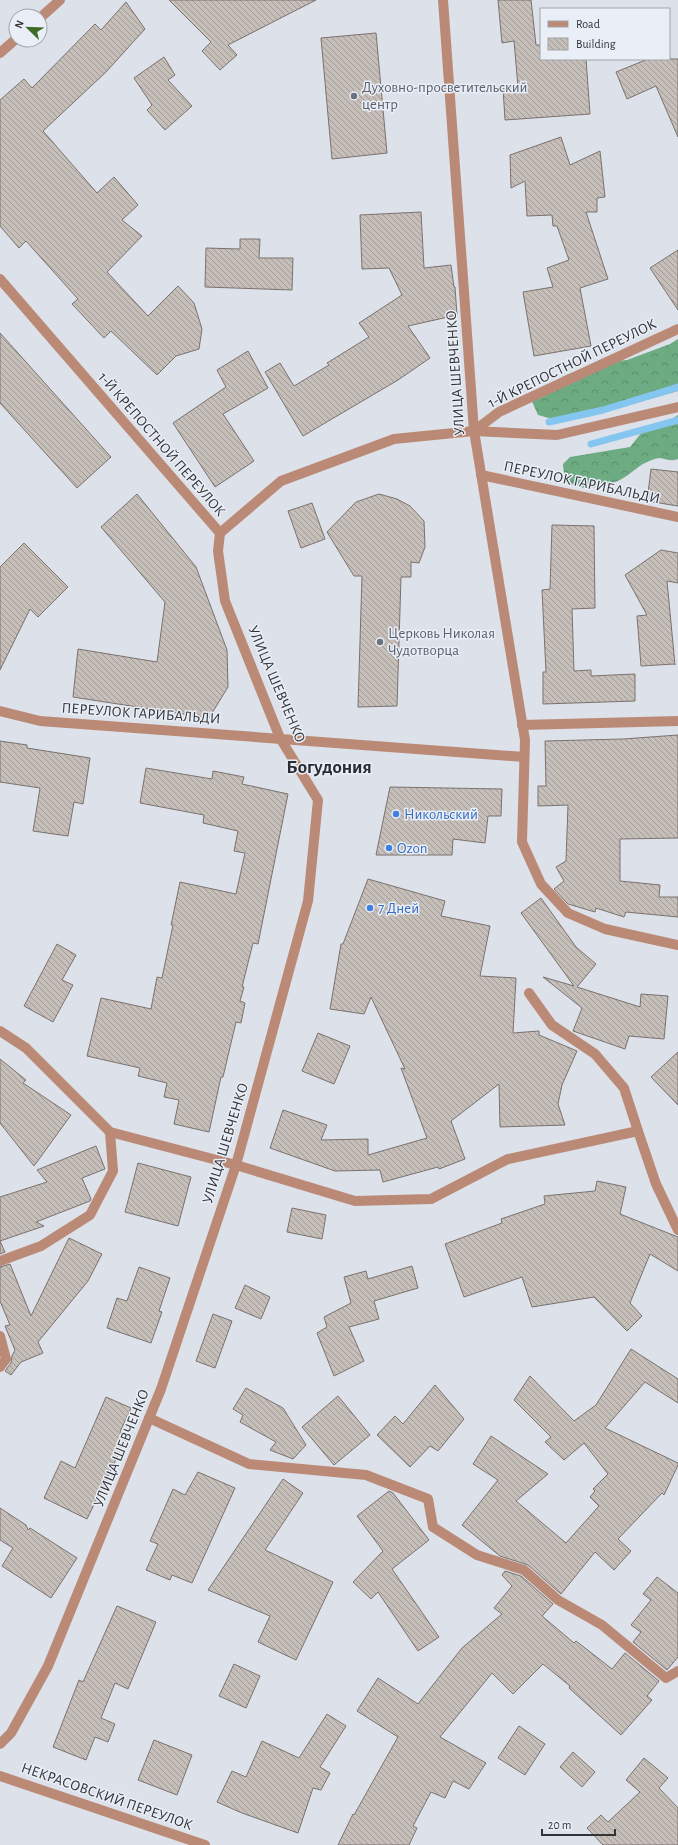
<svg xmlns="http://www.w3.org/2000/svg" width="678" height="1845" font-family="'Alegreya Sans',sans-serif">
  <defs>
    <pattern id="forest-crowns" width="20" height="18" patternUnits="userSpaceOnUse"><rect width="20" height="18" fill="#6dac83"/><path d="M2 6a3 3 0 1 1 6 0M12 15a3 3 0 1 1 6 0" fill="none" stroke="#5a8d6c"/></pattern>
    <pattern id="building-back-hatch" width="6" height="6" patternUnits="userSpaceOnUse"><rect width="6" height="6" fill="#c6beb9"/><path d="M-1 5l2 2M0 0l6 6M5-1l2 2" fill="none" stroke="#a19b97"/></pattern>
  </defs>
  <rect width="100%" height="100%" fill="#dde1e9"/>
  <g fill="url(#forest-crowns)">
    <polygon points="678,339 678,391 591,416 556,420 538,415 530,397 564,376 596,363 627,360 670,344"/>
    <path d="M 678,415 L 678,459 C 671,462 667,459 660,458 C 656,458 649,461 645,463 C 638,466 632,473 625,477 C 611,486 576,496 565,477 C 564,473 563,468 563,464 L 570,457 L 630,447 L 646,427 L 665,423 Z"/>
  </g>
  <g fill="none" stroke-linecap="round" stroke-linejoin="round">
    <g stroke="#84c6ef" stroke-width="7">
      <polyline points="549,422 603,410 678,387"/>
      <polyline points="591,444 678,420"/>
    </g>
  </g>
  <g fill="url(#building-back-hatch)" stroke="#7a726e">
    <polygon points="169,0 316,0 228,45 237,55 220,70 202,51 211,42"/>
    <polygon points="498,0 531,0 536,45 541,45 541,59 586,59 590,114 505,120 503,88 518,87 514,41 502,43"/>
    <polygon points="126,2 145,29 106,72 43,131 97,193 114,177 138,205 122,220 142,236 107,272 148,316 178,286 194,303 202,329 199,349 176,356 157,375 111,331 104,338 72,304 78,299 26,241 19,248 0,226 0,100 24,79 32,88 95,24 101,30"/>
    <polygon points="376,33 387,153 332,159 321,38"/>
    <polygon points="164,57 175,75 168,80 192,106 165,130 147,110 152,105 134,78"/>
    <polygon points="648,59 678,59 678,137 656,86 627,99 616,72"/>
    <polygon points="561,137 570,165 600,151 605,197 597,198 597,212 586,212 608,279 580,288 591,346 534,356 523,292 553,287 547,268 569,260 557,226 553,226 552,215 527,216 525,181 511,188 510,155"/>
    <polygon points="421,212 424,268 451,265 454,287 455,287 457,315 408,326 430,358 398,380 303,436 265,372 280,363 294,386 329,365 327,363 369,337 359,323 402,295 389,268 362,269 360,215"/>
    <polygon points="240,239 260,239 259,258 293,258 292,290 205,287 206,248 240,249"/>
    <polygon points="678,250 678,310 650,268"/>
    <polygon points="0,333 111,457 77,488 0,403"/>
    <polygon points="248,351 268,388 223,414 254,461 215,487 173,423 226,387 217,370"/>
    <polygon points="651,469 678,472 678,506 647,501"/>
    <polygon points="137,494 196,567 227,650 228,687 209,718 73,697 78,649 157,662 165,602 101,527"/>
    <polygon points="379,494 397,499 410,506 424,521 425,547 419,563 411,562 411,577 401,577 397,706 358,707 362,576 354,576 327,532 356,502"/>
    <polygon points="312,503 325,539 301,548 288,511"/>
    <polygon points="552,525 594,526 595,608 572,609 574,671 591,670 591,676 635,674 635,701 543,704 543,672 546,672 542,590 550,589"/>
    <polygon points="24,543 68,587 38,617 30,609 0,670 0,567"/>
    <polygon points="661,550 678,553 678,583 667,581 675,665 674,664 641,666 637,616 647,615 625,575"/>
    <polygon points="678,735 678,838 620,839 620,881 660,885 659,897 678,897 678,917 626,912 624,917 596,908 595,912 568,904 554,889 564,881 556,867 566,861 568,805 538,806 538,786 546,786 545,741 623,739"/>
    <polygon points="0,741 27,745 27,748 90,758 83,804 74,802 68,836 33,831 40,788 0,782"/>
    <polygon points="146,768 212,779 213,771 244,777 242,784 288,794 258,944 253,943 242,987 244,987 240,1001 245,1003 241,1023 236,1022 223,1077 221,1077 209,1132 174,1124 179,1100 164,1097 167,1083 138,1076 140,1068 87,1056 101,998 151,1009 157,977 162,978 173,925 171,925 180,882 236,894 245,853 234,851 238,831 203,823 204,815 140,803"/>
    <polygon points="390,787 502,789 501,816 488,816 485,843 453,839 452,855 376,855"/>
    <polygon points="368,879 445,901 441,916 490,926 480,976 516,978 513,1033 539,1031 539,1035 577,1051 562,1085 558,1104 565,1125 500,1127 499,1084 451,1121 465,1159 439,1169 438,1167 383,1182 380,1170 335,1171 270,1148 283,1110 327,1125 321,1140 368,1139 368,1155 427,1138 401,1068 405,1069 371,997 364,1014 330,1009 341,944 343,944"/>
    <polygon points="541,898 576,947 596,964 577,987 640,1007 641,994 668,996 664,1039 629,1036 625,1049 573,1031 582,1008 543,977 574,986 521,913"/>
    <polygon points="57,944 76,955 62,980 73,985 53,1022 24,1006"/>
    <polygon points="318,1033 350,1046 334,1084 302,1071"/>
    <polygon points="678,1052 678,1105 651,1077"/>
    <polygon points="0,1059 26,1080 23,1083 71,1115 34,1166 0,1123"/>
    <polygon points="96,1146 105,1169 82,1178 91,1199 90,1201 36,1222 44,1226 0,1241 0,1197 47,1182 37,1170"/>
    <polygon points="138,1163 191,1177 178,1226 125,1212"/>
    <polygon points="597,1181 626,1187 620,1214 678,1237 678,1271 650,1254 630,1303 642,1316 627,1331 594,1297 532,1307 522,1277 464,1297 445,1244 502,1223 501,1219 545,1204 544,1196 595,1191"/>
    <polygon points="292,1208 326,1215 322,1239 287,1232"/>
    <polygon points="69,1238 102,1254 88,1281 38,1342 43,1353 21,1362 11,1375 5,1371 11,1363 12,1356 15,1350 5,1326 10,1325 0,1301 0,1267 10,1264 31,1316"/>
    <polygon points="0,1241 5,1252 0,1254"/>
    <polygon points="412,1266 418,1288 374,1301 379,1319 349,1327 364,1361 334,1376 317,1333 327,1327 324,1317 351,1303 344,1277 366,1271 368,1279"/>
    <polygon points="139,1267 170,1278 159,1311 162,1312 151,1343 107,1328 117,1298 127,1301"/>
    <polygon points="245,1285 270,1297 261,1319 235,1308"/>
    <polygon points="213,1314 232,1321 215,1368 196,1361"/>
    <polygon points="631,1349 678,1379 678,1403 645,1382 605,1428 678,1463 678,1465 664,1495 662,1493 618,1539 631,1551 614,1570 595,1552 561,1594 528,1565 500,1556 462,1525 498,1480 473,1464 491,1436 548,1474 516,1501 566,1543 599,1506 590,1497 595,1491 593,1489 608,1474 584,1443 564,1460 545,1442 551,1437 514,1400 530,1376 574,1421 596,1405"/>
    <polygon points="435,1385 464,1419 438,1451 430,1446 410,1467 377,1435 395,1416 403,1424"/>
    <polygon points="246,1388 283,1408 306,1445 293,1459 270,1450 276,1442 240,1422 243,1415 233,1409"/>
    <polygon points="338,1396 370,1435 334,1465 302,1427"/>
    <polygon points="106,1397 131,1408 120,1432 128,1435 87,1519 44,1498 61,1461 75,1468"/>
    <polygon points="198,1472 235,1488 192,1583 172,1575 170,1580 146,1570 158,1544 150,1541 173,1489 185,1495"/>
    <polygon points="283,1479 303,1493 265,1550 333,1582 296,1660 258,1642 270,1616 208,1590"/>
    <polygon points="389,1491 393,1493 429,1540 392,1569 439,1637 418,1651 378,1592 371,1599 353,1582 383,1551 357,1516"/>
    <polygon points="0,1508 26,1525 28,1530 30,1528 77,1558 51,1598 2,1566 13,1548 0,1540"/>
    <polygon points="505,1571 521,1576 553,1604 542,1616 574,1643 576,1641 612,1669 625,1653 659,1681 647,1696 652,1700 621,1735 569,1688 570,1686 543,1664 513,1694 492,1673 440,1737 486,1763 469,1789 453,1781 445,1798 431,1792 413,1826 417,1828 409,1845 338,1845 353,1814 354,1815 398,1737 357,1711 378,1678 418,1704 462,1648 502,1614 494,1608 512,1586 502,1575"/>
    <polygon points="657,1577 678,1593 678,1657 667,1670 633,1642 641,1632 631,1625 651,1600 643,1594"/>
    <polygon points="117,1606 156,1622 128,1689 115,1683 101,1718 115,1724 108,1742 95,1737 86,1760 53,1747 79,1680 83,1682"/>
    <polygon points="234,1664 260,1676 246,1708 219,1696"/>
    <polygon points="327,1714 346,1726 320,1767 330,1773 321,1790 313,1788 298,1833 242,1813 217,1802 232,1771 246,1777 262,1741 299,1758"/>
    <polygon points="519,1726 545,1744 525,1775 498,1758"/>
    <polygon points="154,1740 192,1755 177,1795 138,1780"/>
    <polygon points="573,1752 595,1772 582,1787 560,1767"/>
    <polygon points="644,1758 668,1778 659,1788 678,1808 678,1845 603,1845 587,1828 601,1815 608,1822 640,1792 626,1780"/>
  </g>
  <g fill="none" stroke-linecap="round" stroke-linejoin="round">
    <g stroke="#bb8a77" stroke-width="10">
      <polyline points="474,431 525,740 522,842 541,884 568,913 605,929 678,945"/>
      <polyline points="474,431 499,412 678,329"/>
      <polyline points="474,431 557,435 678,407"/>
      <polyline points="481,475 678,517"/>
      <polyline points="0,711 40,721 524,757"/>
      <polyline points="522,725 678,721"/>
      <polyline points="0,1031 26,1048 110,1132 236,1165 355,1201 431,1199 508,1159 638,1131 624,1088 595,1054 552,1025 529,993"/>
      <polyline points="638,1131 656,1184 678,1230"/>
      <polyline points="0,1261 41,1246 90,1215 113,1171 110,1132"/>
      <polyline points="0,1336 6,1359 0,1367"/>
      <polyline points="149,1418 249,1464 366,1475 428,1499 433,1527 477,1555 524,1570 558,1600 602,1625 666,1678 678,1671"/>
      <polyline points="0,1776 205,1845"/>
    </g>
    <g stroke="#bb8a77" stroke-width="10">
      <polyline points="40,18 60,0"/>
      <polyline points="0,53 16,39"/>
      <polyline points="0,279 220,533"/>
      <polyline points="220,533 281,481 394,439 474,431 443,0"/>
      <polyline points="0,1744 11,1733 48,1666 161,1389 236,1165 308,901 318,800 280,738 225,601 218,551 220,533"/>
    </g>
  </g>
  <g fill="#6b7280" stroke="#eaeff7" stroke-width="1.5">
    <circle cx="354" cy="96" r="4"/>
    <circle cx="380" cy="642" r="4"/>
  </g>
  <g fill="#3f7fe0" stroke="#eaeff7" stroke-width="1.5">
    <circle cx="396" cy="814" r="4"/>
    <circle cx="389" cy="848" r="4"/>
    <circle cx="370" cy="908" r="4"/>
  </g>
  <g text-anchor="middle" stroke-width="3" stroke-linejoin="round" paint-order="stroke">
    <g font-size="15" fill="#5b616d" stroke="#eaeff7" text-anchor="start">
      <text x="362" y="92">Духовно-просветительский<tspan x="362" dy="17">центр</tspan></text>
      <text x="388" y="638">Церковь Николая<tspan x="388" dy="17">Чудотворца</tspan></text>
    </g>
    <g font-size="15" fill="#333437" stroke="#eaeff7">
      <text transform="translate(572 363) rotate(-26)" y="5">1-Й КРЕПОСТНОЙ ПЕРЕУЛОК</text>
      <text transform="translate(455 373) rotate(-94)" y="5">УЛИЦА ШЕВЧЕНКО</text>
      <text transform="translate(162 444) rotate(49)" y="5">1-Й КРЕПОСТНОЙ ПЕРЕУЛОК</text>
      <text transform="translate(582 482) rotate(12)" y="5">ПЕРЕУЛОК ГАРИБАЛЬДИ</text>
      <text transform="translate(277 684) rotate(67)" y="5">УЛИЦА ШЕВЧЕНКО</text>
      <text transform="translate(141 713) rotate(4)" y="5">ПЕРЕУЛОК ГАРИБАЛЬДИ</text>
      <text transform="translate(225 1143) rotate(-73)" y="5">УЛИЦА ШЕВЧЕНКО</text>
      <text transform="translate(121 1448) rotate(-68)" y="5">УЛИЦА ШЕВЧЕНКО</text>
      <text transform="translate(107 1796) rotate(19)" y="5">НЕКРАСОВСКИЙ ПЕРЕУЛОК</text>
    </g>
    <g font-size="15" fill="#366cbe" stroke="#eaeff7" text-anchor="start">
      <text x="404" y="819">Никольский</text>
      <text x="397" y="853">Ozon</text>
      <text x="378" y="913">7 Дней</text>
    </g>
    <g font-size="19" font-weight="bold" fill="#292d32" stroke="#eaeff7">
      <text x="329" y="773">Богудония</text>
    </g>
  </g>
  <rect x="540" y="8" width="130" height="52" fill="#eaeff7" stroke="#a1a4aa"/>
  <rect x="548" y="21" width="20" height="6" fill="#bb8a77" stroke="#a1a4aa"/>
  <text x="576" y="28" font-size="12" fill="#333437">Road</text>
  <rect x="548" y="38" width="20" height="12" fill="url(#building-back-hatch)" stroke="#a1a4aa"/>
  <text x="576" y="48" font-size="12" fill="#333437">Building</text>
  <g transform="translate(28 28) rotate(293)"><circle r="19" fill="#eaeff7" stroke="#a1a4aa"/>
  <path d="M0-3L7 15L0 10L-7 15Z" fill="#3f6a27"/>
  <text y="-6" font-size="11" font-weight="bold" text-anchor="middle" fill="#333437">N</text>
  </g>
  <path d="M542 1829v6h73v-6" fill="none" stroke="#333437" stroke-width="2"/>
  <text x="548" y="1829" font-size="12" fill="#333437" stroke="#eaeff7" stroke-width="3" paint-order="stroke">20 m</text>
</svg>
